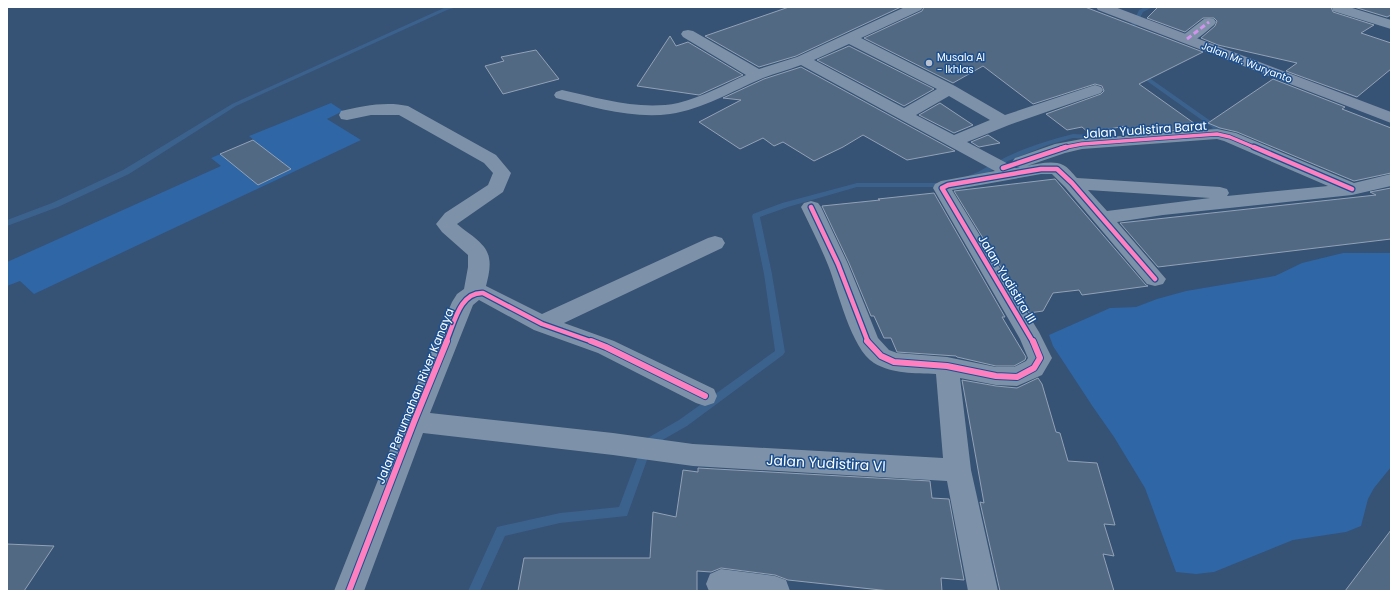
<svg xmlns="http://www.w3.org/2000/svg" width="1398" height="598" font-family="Poppins,sans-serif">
  <rect width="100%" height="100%" fill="#365274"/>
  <g fill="#2f66a5">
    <polygon points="331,103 343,111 327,119 361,140 34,294 20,281 7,286 7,262 221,166 211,158 254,140 249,136"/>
    <polygon points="1343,253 1391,253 1391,467 1374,488 1368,499 1361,526 1346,532 1293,540 1214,572 1196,574 1176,572 1145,488 1114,437 1093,407 1053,346 1049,335 1110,308 1136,307 1157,299 1186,291 1275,276 1302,263"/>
  </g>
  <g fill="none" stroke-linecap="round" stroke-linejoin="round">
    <g fill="#3b618d" fill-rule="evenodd">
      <polygon points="446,7 457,7 447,10 236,106 129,174 58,207 7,226 7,220 52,203 123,170 232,104"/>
      <polygon points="1145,7 1153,7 1143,12 1137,24 1126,35 1122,35 1122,33 1133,22 1139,10"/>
      <polygon points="1137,72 1141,72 1222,129 1209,133 1205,133 1205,131 1213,128 1137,74"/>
      <path d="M 1073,134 L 1117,136 L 1121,138 L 1117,140 L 1073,138 L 1048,145 L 1008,161 L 979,178 L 968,180 L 964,178 C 968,175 974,174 978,172 C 1010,153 1037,143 1073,134 Z"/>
      <polygon points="946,181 949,181 949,185 938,187 857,187 788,207 760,217 772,274 785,352 783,355 687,426 652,446 627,516 560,523 505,536 480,591 468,591 497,527 560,513 619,507 644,440 679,420 775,351 764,274 752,216 753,214 782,203 857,183 938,183"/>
    </g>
  </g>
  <g fill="#526984" stroke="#92a2b6">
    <polygon points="789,7 901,7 796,56 759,67 705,36"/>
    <polygon points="924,7 1085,7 1203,52 1139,84 1198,126 1172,131 1134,134 1125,126 1089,133 1082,127 1067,130 1046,114 1101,94 1104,91 1102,86 1095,84 1033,104 983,66 953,83 864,38 922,11"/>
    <polygon points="1158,7 1331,7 1333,12 1374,25 1361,33 1391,43 1391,69 1357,97 1286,71 1297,63 1218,45 1201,38 1215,26 1217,21 1214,18 1203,18 1185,32 1147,18"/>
    <polygon points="1354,7 1391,7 1391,15 1387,17"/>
    <polygon points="670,36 676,46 688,42 743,75 699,95 637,86"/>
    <polygon points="849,46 934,89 904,106 817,60"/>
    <polygon points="536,50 559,79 503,94 485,66 504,61 501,57"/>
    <polygon points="801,67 955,151 907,160 863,135 843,147 814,161 783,142 774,146 763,138 740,149 699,122 741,100 723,98 764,79"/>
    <polygon points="1273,79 1345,107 1342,109 1391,128 1391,173 1354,181 1237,132 1220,128 1208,123"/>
    <polygon points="940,103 973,125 954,133 919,115"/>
    <polygon points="988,135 1000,143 979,147 971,142"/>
    <polygon points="253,140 291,169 258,185 220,154"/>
    <polygon points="1055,179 1146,285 1148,286 1082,295 1079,290 1053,293 1043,311 1029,313 954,191"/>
    <polygon points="1391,188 1391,239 1158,267 1120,223 1376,195 1370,192"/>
    <polygon points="934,193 1005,317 1002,317 1026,357 1025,360 1014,366 996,366 957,357 956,356 897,352 891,338 884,338 874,316 871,316 849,263 822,206 880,200 878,199"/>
    <polygon points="1038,378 1042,384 1056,432 1060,433 1068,461 1097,463 1115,525 1104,524 1114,556 1103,554 1114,591 1000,591 980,502 984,503 962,380 996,386 1017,388"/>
    <polygon points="698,468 930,481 932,498 949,499 964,580 941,578 942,591 890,591 788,580 775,575 721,568 711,572 697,571 697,591 518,591 524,558 650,558 653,512 676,517 683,470 698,472"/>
    <polygon points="1391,530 1391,591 1345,591"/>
    <polygon points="7,544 54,546 24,591 7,591"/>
  </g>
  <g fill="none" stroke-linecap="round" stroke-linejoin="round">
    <g fill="#7d92a8" fill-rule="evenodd">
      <path d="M 905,7 L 923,7 L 921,10 L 861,38 L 955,86 L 1005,115 L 1095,85 L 1101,87 L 1103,90 L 1101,93 L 1009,125 L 967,142 L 1016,168 L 1020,167 L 1015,166 L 1012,162 L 1015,158 L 1055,144 L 1082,139 L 1217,129 L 1236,133 L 1354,183 L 1391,174 L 1391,186 L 1352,195 L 1163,215 L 1117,222 L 1166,279 L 1163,284 L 1155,286 L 1147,284 L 1065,187 L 1052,174 L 1041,174 L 952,190 L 1039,332 L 1052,358 L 1042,375 L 1017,386 L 996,385 L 960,378 L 971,470 L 998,591 L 968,591 L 947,481 L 693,466 L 613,455 L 423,433 L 364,591 L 334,591 L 401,422 L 452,302 L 457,294 L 464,289 L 468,267 L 468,255 L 442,232 L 436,224 L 445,213 L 488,185 L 493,173 L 484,163 L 399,115 L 371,115 L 347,120 L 341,119 L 339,115 L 341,111 C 362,106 386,101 408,106 L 496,155 L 511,173 L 503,192 L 457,224 C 467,233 487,243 489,258 C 491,267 488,278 486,286 L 542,314 L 708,238 L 715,236 L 722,238 L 725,243 L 722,248 L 564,323 L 614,341 L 714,389 L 717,396 L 714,403 L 705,406 L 696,403 L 598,353 L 534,330 L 479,300 L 473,305 L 430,413 L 613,433 L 693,444 L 943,458 L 936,374 C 915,373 892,374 874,363 C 851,349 838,290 828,265 C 820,245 810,226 801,207 L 804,203 L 811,201 L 818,203 L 821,207 L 848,264 L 878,338 L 889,350 L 897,353 L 947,357 L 996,367 L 1014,367 L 1026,361 L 1028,358 L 1020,339 L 933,188 L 935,184 L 941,181 L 995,171 L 801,65 C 788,70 776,73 763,78 C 732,91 704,109 670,114 C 632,119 593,107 556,98 L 554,95 L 556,92 L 562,90 C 599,98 640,111 678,103 C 702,97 724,85 746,75 L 683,37 L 681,34 L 683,31 L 688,30 L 693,31 L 759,69 L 797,57 ZM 849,44 L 937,89 L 904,108 L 814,60 ZM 949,96 L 990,120 L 954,135 L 916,115 ZM 1217,139 L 1224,141 L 1328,186 L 1227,196 L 1229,193 L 1227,189 L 1220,187 L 1077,178 C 1073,174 1068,167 1063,165 C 1053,160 1038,164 1027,166 L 1065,153 L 1082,149 ZM 1088,190 L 1210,198 L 1107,211 Z"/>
      <polygon points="1332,7 1349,7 1391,20 1391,29 1333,11"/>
      <path d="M 1209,18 L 1214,19 L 1216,22 L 1214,25 C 1205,32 1194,45 1182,42 L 1180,39 L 1182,36 L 1204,19 Z"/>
      <polygon points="721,569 775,576 786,580 790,591 709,591 706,584 710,574"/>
    </g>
    <polygon fill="#7d8ea7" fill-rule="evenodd" points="1096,7 1115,7 1391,112 1391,123 1098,10"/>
    <polyline stroke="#d193ec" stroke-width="3" stroke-dasharray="5.5 3" stroke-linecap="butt" points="1187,39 1209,22"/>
    <g stroke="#1b4f8f" stroke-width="5">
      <polyline id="cycleway-far2" points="1061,148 1082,144 1217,134 1230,137 1256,148"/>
    </g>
    <g stroke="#1b4f8f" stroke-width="7">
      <g id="cycleway-far1">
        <polyline points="1254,147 1352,189"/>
        <polyline points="1003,168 1066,147"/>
        <polyline points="811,207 838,264 868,342"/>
        <path d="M 446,342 C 454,325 459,292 483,293 L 542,324 L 593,342"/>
        <polyline points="1033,342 942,188 948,185 1041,169 1057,169 1072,183 1155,279"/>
      </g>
    </g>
    <g stroke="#1b4f8f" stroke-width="8">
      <g id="cycleway">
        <polyline points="591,341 606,347 705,396"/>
        <polyline points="867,341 881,356 894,362 947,366 996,376 1017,377 1034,368 1040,358 1033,341"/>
        <polyline points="349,591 414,422 447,341"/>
      </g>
    </g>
    <use href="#cycleway-far2" stroke="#ff80c0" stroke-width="3.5"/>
    <use href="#cycleway-far1" stroke="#ff80c0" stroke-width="4.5"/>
    <use href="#cycleway" stroke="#ff80c0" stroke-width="6"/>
  </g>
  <circle fill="#b9c2ce" stroke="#1b4f8f" stroke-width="1.5" cx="929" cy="63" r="4"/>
  <g text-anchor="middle" stroke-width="3" stroke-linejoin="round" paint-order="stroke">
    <g font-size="10" fill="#fff" stroke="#1b4f8f" text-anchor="start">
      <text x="937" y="61">Musala Al<tspan x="937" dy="12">- Ikhlas</tspan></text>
    </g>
    <g font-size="10" fill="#fff" stroke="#1b4f8f">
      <text transform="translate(1247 62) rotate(21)" y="4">Jalan Mr. Wuryanto</text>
    </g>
    <g font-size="12" fill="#fff" stroke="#1b4f8f">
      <text transform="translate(1145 130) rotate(-4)" y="4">Jalan Yudistira Barat</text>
      <text transform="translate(1007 279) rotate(59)" y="4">Jalan Yudistira III</text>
      <text transform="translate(415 396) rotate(-68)" y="4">Jalan Perumahan River Kanaya</text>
    </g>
    <g font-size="14" fill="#fff" stroke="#1b4f8f">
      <text transform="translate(826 463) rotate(3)" y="5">Jalan Yudistira VI</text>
    </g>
  </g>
  <rect width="1398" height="598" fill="none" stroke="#ffffff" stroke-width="16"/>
</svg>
